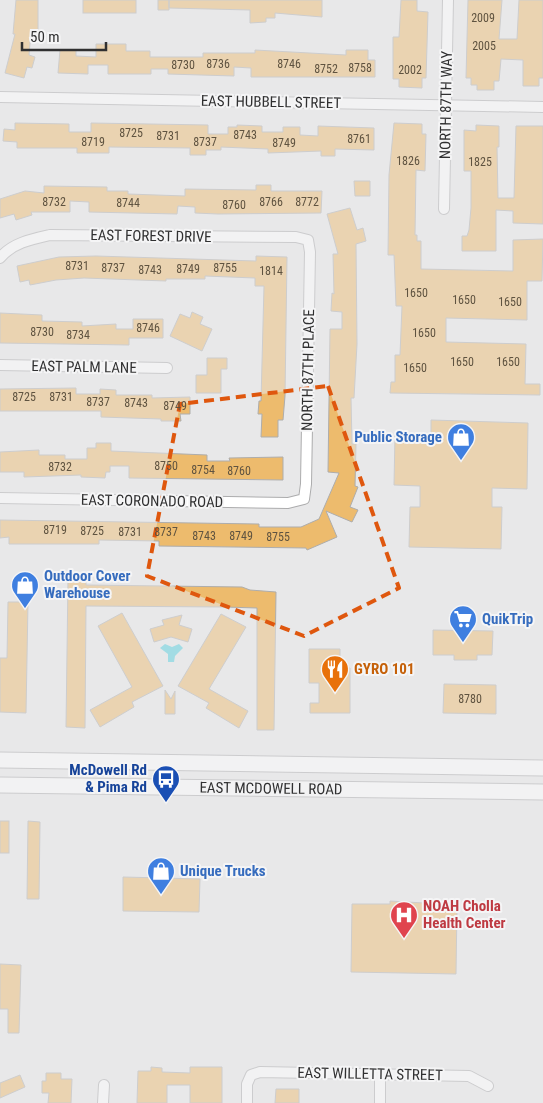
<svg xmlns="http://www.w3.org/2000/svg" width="543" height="1103" font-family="'Roboto Condensed',sans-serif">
  <rect width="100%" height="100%" fill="#e8e8e9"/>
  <polygon fill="#4fcedd" points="165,644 172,647 179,644 183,648 175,656 174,662 168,662 168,654 160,648"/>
  <g fill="#edbb6d" stroke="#aeadac">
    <polygon points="16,0 38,0 38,33 31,33 29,55 35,57 32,68 27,67 24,78 5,73 15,34 13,34"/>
    <rect x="83" y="0" width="53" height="13"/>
    <polygon points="158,0 322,0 322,17 275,13 275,18 266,18 266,22 250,23 250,10 169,8 169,0 169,10 158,10"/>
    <polygon points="401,0 417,0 417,11 428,12 426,78 422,78 422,88 399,87 399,79 393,79 393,37 399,37"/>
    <polygon points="468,0 502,0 499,39 517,39 519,0 543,0 543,78 539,78 539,86 523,86 523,60 501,59 499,81 494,81 494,90 477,90 477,85 471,85 471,78 466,78"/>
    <polygon points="96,44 126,44 126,51 150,51 150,57 203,57 203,53 255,53 255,50 346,55 346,50 368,50 368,60 375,60 375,77 251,77 251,68 234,67 234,76 168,74 168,69 151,69 151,74 108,74 108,65 88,65 88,74 58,73 60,50 76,50 76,56 96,57"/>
    <polygon points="15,123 69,124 69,132 91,132 91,123 208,125 208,134 228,134 228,127 237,127 237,125 262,126 262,132 283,132 283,127 300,127 300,135 318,136 318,126 374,128 374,150 335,149 335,156 321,156 321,151 268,153 268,149 221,147 221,150 206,150 206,155 190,155 190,148 109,147 109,153 77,153 77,148 17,148 17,142 3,141 4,129 15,130"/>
    <polygon points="394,123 422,124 422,134 426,134 425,171 416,170 415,235 417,235 417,241 421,241 421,269 513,271 513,240 543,239 542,281 527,281 527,320 446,318 446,342 526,344 525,384 540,384 540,395 390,393 391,382 395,382 395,355 400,355 402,306 396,306 394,255 388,255 389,175"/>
    <polygon points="476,125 499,126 499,147 497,147 498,198 514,198 516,126 543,126 543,224 513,223 513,211 496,210 496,251 462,251 462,236 467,236 469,230 471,208 471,171 464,171 464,130 476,131"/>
    <polygon points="354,181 370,181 370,196 355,196"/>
    <polygon points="256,185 271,185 271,191 322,191 321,213 218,214 195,213 195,207 178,206 177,214 89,212 89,202 70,201 70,212 31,212 32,215 16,220 14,214 0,218 0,199 25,191 44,193 44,186 107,187 107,191 128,191 128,194 185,196 185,189 256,190"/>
    <polygon points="350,208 357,230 363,228 366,241 356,244 357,344 354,398 351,398 352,444 356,444 355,486 358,487 350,507 358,510 352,522 326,511 337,537 307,550 306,548 159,546 159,541 99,540 99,544 9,544 9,537 0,538 0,520 259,524 259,527 301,527 319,519 339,473 328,472 330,329 342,329 342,312 331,311 332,293 334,294 333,254 338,254 327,214"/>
    <polygon points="96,256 256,261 256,256 287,257 285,396 283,420 278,420 278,437 261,437 262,414 258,414 259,401 261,401 264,286 255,286 255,278 205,276 205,279 166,279 166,281 84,278 56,280 30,285 29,280 20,282 17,266 59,257"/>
    <polygon points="192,312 203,317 200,324 212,329 202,351 170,336 180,314 190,318"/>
    <polygon points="0,313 42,315 42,321 82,322 82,326 116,324 116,329 133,329 133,319 163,319 163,338 129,338 129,345 0,343"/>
    <polygon points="207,358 227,358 227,369 221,369 221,393 196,393 196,375 207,375"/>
    <polygon points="76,388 76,394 100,394 100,389 116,390 116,395 152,395 152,398 190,397 190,414 180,414 181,421 161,421 161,419 101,417 101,411 0,411 0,389"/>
    <polygon points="431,420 528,423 527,489 492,488 492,507 502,507 501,549 409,547 410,507 420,507 420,486 394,485 395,435 431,436"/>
    <polygon points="96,443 111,443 111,451 207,455 207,461 230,461 229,458 283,457 283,480 129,478 129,466 110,466 110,472 106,472 105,478 81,477 81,475 24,477 24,472 0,472 0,452 39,450 39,455 65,455 65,459 87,459 87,448 96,448"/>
    <polygon points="68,579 86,579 86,585 242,587 250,590 276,592 274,730 257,730 257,608 225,607 86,606 85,728 66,727"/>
    <polygon points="8,602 28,602 26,713 0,712 0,658 7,658"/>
    <polygon points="122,613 163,686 132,702 134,707 100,727 90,710 132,687 98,626"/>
    <polygon points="221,614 246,627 209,689 248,711 239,728 206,708 209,703 178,686"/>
    <polygon points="182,615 179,625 192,629 188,642 171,637 154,642 150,629 164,625 162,620"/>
    <polygon points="433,630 493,631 492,655 477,655 477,660 454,660 454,655 433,655"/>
    <polygon points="309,649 340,649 340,664 343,664 343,668 350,668 350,713 310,713 310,703 319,703 319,683 309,683"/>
    <polygon points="444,684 496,685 496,714 443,713"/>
    <polygon points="165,690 171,699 175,691 175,714 165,714"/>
    <rect x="0" y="821" width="9" height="32"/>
    <polygon points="28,821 40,822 39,899 27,899"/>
    <polygon points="123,877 200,879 199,912 123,911"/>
    <polygon points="390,901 457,905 456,974 351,972 352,904 390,904"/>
    <polygon points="0,964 21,965 19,1033 8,1033 8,1009 0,1009"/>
    <polygon points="151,1067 162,1068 162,1072 190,1073 190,1067 222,1067 222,1103 190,1103 190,1085 167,1085 167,1103 137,1103 138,1071 151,1071"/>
    <polygon points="46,1073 61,1073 61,1079 72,1079 71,1103 48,1103 49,1093 42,1093 42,1081 46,1081"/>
    <polygon points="20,1075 25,1087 0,1098 0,1083"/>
    <polygon points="276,1089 299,1089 299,1103 275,1103"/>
  </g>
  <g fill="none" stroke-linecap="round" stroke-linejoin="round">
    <g stroke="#acacad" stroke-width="12">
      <g id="minor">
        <polyline points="0,97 543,107"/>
        <polyline points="444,209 448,0"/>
        <path d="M 0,258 C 12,243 32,239 50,235 L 296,237 L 308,240 L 310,252 L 306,484 L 304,499 L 288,503 L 0,498"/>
        <polyline points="0,365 167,368"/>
        <polyline points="103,1103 104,1085"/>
        <polyline points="247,1103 247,1084 251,1075 260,1072 469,1076 488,1086"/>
        <polyline points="380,1103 380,1074"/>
      </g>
    </g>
    <g stroke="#acacad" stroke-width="17">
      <g id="primary">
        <polyline points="0,760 543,768"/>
        <path id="s1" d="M 0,785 L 543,792"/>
      </g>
    </g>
    <use href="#minor" stroke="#fff" stroke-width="10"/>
    <use href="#primary" stroke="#fff" stroke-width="15"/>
  </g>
  <path d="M0 0H543V1103H0ZM 328,386 L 399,588 L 304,636 L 147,576 L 180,404 Z" fill="#e8e8e9" fill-opacity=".55" fill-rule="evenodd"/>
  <path fill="none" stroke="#df570e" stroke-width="4" stroke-dasharray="10 6" stroke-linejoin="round" d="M 328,386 L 399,588 L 304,636 L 147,576 L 180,404 Z"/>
  <defs>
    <g id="shop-pin" transform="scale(1.4375)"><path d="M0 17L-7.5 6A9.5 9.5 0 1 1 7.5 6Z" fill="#3f7fe0" stroke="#f5f5f6"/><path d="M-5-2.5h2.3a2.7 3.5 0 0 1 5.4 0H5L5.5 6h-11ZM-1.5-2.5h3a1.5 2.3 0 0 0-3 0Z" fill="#fff"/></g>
    <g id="supermarket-pin" transform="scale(1.4375)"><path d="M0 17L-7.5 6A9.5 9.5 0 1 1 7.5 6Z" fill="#3f7fe0" stroke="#f5f5f6"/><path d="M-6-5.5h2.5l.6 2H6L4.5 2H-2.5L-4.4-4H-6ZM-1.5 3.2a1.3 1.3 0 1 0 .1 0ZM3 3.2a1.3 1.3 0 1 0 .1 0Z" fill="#fff"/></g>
    <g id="restaurant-pin" transform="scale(1.4375)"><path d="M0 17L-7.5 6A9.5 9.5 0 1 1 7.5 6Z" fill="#e8710a" stroke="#f5f5f6"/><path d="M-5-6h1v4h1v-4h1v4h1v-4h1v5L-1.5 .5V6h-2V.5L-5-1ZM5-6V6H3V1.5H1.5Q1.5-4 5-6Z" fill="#fff"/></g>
    <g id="bus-pin" transform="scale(1.4375)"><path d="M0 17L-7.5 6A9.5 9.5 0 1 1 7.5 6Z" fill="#1a4fb4" stroke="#f5f5f6"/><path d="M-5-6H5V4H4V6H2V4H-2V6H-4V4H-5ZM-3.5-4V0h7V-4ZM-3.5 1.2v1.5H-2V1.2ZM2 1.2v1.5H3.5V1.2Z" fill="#fff"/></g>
    <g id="hospital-pin" transform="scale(1.4375)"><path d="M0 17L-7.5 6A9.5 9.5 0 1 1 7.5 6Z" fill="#e0444e" stroke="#f5f5f6"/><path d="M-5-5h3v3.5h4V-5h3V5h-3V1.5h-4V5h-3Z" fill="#fff"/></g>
  </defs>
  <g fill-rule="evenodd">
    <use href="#shop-pin" x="461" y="437"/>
    <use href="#shop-pin" x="25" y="585"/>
    <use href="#supermarket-pin" x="463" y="619"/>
    <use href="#restaurant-pin" x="335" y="669"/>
    <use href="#bus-pin" x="166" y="779"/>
    <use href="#shop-pin" x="161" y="871"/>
    <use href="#hospital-pin" x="404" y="915"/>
  </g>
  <g text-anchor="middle" stroke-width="4" stroke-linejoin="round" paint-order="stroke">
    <g font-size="12" fill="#5f5340">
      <text x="483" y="22">2009</text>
      <text x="484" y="50">2005</text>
      <text x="218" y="68">8736</text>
      <text x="289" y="68">8746</text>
      <text x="183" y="69">8730</text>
      <text x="360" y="72">8758</text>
      <text x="326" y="73">8752</text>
      <text x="410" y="74">2002</text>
      <text x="131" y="137">8725</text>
      <text x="245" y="139">8743</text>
      <text x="168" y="140">8731</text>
      <text x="359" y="143">8761</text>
      <text x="93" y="146">8719</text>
      <text x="205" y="146">8737</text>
      <text x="284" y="147">8749</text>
      <text x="408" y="165">1826</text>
      <text x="480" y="166">1825</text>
      <text x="54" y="206">8732</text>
      <text x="271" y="206">8766</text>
      <text x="307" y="206">8772</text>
      <text x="128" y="207">8744</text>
      <text x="234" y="209">8760</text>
      <text x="77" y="270">8731</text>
      <text x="113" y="272">8737</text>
      <text x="225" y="272">8755</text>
      <text x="188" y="273">8749</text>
      <text x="150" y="274">8743</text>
      <text x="271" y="275">1814</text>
      <text x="416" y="297">1650</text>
      <text x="464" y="304">1650</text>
      <text x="510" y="306">1650</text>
      <text x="148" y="332">8746</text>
      <text x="42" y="336">8730</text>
      <text x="424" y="337">1650</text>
      <text x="78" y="339">8734</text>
      <text x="462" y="366">1650</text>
      <text x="508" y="366">1650</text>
      <text x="415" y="372">1650</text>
      <text x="24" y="401">8725</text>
      <text x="61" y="401">8731</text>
      <text x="98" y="406">8737</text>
      <text x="136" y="407">8743</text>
      <text x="175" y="410">8749</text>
      <text x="166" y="470">8750</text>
      <text x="60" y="471">8732</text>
      <text x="203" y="474">8754</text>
      <text x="239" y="475">8760</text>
      <text x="55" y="534">8719</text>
      <text x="92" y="535">8725</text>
      <text x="130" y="536">8731</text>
      <text x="166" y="536">8737</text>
      <text x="204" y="540">8743</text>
      <text x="241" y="540">8749</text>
      <text x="278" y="541">8755</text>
      <text x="470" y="703">8780</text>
    </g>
    <g font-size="15" fill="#303031" stroke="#f5f5f6">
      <text transform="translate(271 102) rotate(1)" y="5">EAST HUBBELL STREET</text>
      <text transform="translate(446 105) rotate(-89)" y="5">NORTH 87TH WAY</text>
      <text transform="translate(151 236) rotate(1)" y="5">EAST FOREST DRIVE</text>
      <text transform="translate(84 367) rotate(1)" y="5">EAST PALM LANE</text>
      <text transform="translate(308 370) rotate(-89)" y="5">NORTH 87TH PLACE</text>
      <text transform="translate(152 501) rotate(1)" y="5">EAST CORONADO ROAD</text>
      <text dy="5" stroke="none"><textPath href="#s1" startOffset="271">EAST MCDOWELL ROAD</textPath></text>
      <text transform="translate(370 1074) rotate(1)" y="5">EAST WILLETTA STREET</text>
    </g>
    <g font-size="15" font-weight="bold" fill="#366cbe" stroke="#f5f5f6" text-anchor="start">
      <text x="442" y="442" text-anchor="end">Public Storage</text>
      <text x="44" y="581">Outdoor Cover<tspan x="44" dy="17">Warehouse</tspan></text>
      <text x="482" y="624">QuikTrip</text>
      <text x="180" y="876">Unique Trucks</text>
    </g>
    <g font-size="15" font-weight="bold" fill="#c56008" stroke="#f5f5f6" text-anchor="start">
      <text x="354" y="674">GYRO 101</text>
    </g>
    <g font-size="15" font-weight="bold" fill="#164399" stroke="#f5f5f6" text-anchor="end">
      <text x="147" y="775">McDowell Rd<tspan x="147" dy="17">&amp; Pima Rd</tspan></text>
    </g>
    <g font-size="15" font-weight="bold" fill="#be3a42" stroke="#f5f5f6" text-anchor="start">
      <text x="423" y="911">NOAH Cholla<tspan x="423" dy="17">Health Center</tspan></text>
    </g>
  </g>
  <path d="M22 42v8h84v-8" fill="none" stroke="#303031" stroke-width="2.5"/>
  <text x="30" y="42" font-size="15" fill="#303031" stroke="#f5f5f6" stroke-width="4" paint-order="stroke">50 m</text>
</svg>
